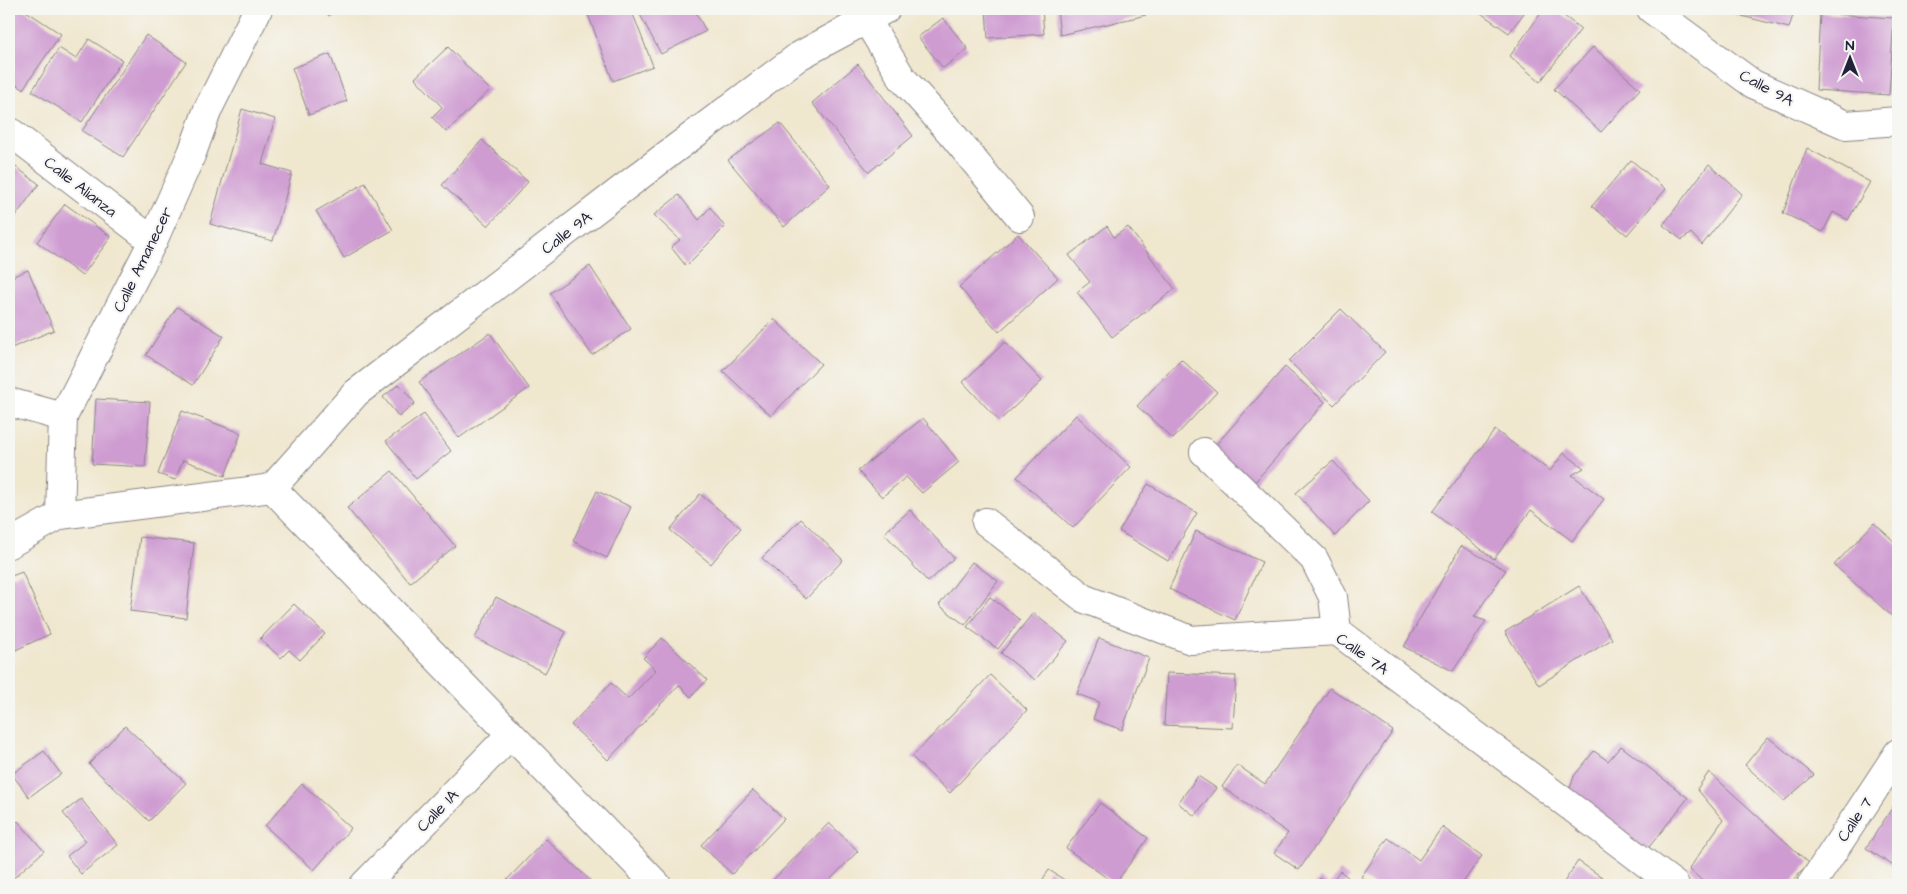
<svg xmlns="http://www.w3.org/2000/svg" width="1907" height="894" font-family="'Architects Daughter',sans-serif">
  <rect width="100%" height="100%" fill="#f6f6f2"/>
  <filter id="ink" filterUnits="userSpaceOnUse"><feTurbulence type="fractalNoise" baseFrequency=".02" numOctaves="2"/><feDisplacementMap in="SourceGraphic" scale="10" xChannelSelector="R" yChannelSelector="G"/><feConvolveMatrix kernelMatrix="1 2 1 2 8 2 1 2 1" color-interpolation-filters="sRGB"/></filter>
  <filter id="wash" filterUnits="userSpaceOnUse"><feTurbulence type="fractalNoise" baseFrequency=".0096" numOctaves="4" result="noise"/><feDisplacementMap in="SourceGraphic" scale="20" xChannelSelector="R" yChannelSelector="G"/><feGaussianBlur stdDeviation="1.12" result="paint"/><feColorMatrix in="noise" values="0 0 0 0 0 0 0 0 0 0 0 0 0 0 0 0 0 1.4 0 .05"/><feComposite in="paint" operator="in"/></filter>
  <g filter="url(#wash)">
    <rect width="100%" height="100%" fill="#f0e7cf"/>
    <g id="blocks">
      <g fill="#cf9cd2">
        <polygon points="9,9 23,9 61,34 23,89 9,80"/>
        <polygon points="322,9 337,9 329,16"/>
        <polygon points="586,9 631,9 653,66 613,81"/>
        <polygon points="637,9 694,9 706,31 661,54"/>
        <polygon points="986,9 1042,9 1044,34 988,38"/>
        <polygon points="1057,9 1145,9 1146,15 1060,35"/>
        <polygon points="1475,9 1527,9 1509,33"/>
        <polygon points="1544,9 1555,9 1581,29 1540,82 1510,56"/>
        <polygon points="1735,9 1795,9 1789,28 1734,14"/>
        <polygon points="1820,13 1894,18 1889,95 1816,90"/>
        <polygon points="943,18 968,49 943,68 918,37"/>
        <polygon points="146,35 186,62 123,157 82,131"/>
        <polygon points="89,39 122,60 82,122 32,91 59,48 76,59"/>
        <polygon points="448,47 490,90 446,132 432,117 442,107 415,78"/>
        <polygon points="1593,47 1640,89 1601,132 1554,89"/>
        <polygon points="330,54 347,101 309,115 292,68"/>
        <polygon points="858,64 913,136 869,172 812,103"/>
        <polygon points="242,109 275,119 262,164 292,173 273,241 210,224"/>
        <polygon points="780,123 830,185 784,227 728,160"/>
        <polygon points="482,140 528,182 488,226 442,185"/>
        <polygon points="1807,148 1870,182 1848,220 1833,212 1823,232 1783,213"/>
        <polygon points="1631,160 1666,189 1627,235 1592,206"/>
        <polygon points="9,162 39,184 9,225"/>
        <polygon points="1709,164 1742,194 1702,245 1691,233 1682,240 1663,225"/>
        <polygon points="365,183 393,230 344,258 316,211"/>
        <polygon points="679,195 699,220 710,207 725,227 686,266 671,247 680,240 654,215"/>
        <polygon points="65,204 111,237 82,276 37,242"/>
        <polygon points="1107,226 1114,237 1128,227 1175,289 1112,337 1077,292 1090,282 1069,255"/>
        <polygon points="1018,234 1058,278 999,332 959,287"/>
        <polygon points="590,266 631,329 592,355 550,293"/>
        <polygon points="28,270 54,330 9,349 9,278"/>
        <polygon points="177,307 224,336 193,385 146,355"/>
        <polygon points="1341,309 1385,352 1334,405 1289,361"/>
        <polygon points="774,319 821,364 771,416 723,371"/>
        <polygon points="490,333 529,388 459,438 419,382"/>
        <polygon points="1005,342 1042,381 999,421 963,382"/>
        <polygon points="1181,359 1217,392 1173,439 1137,406"/>
        <polygon points="1285,367 1325,402 1253,484 1213,448"/>
        <polygon points="399,384 415,403 399,417 383,397"/>
        <polygon points="96,399 150,402 145,467 92,464"/>
        <polygon points="182,411 241,433 225,476 183,460 175,480 158,474"/>
        <polygon points="424,414 451,451 416,479 386,441"/>
        <polygon points="1076,415 1131,467 1073,528 1017,477"/>
        <polygon points="923,418 959,462 922,493 906,477 882,497 858,471"/>
        <polygon points="1495,430 1550,471 1564,453 1584,468 1572,475 1604,499 1572,541 1531,510 1494,559 1432,512"/>
        <polygon points="1333,461 1369,501 1335,536 1296,493"/>
        <polygon points="392,471 455,546 410,583 347,508"/>
        <polygon points="1148,484 1197,513 1168,561 1119,531"/>
        <polygon points="597,491 631,507 607,558 573,541"/>
        <polygon points="700,494 741,528 711,564 670,530"/>
        <polygon points="910,510 954,558 928,582 884,533"/>
        <polygon points="801,519 843,560 806,599 762,558"/>
        <polygon points="1874,523 1898,545 1898,612 1893,617 1834,565"/>
        <polygon points="1196,531 1262,562 1235,620 1169,589"/>
        <polygon points="140,537 194,543 186,618 130,611"/>
        <polygon points="1461,546 1506,570 1474,617 1486,621 1453,671 1404,647"/>
        <polygon points="972,562 998,581 965,625 939,605"/>
        <polygon points="22,572 50,634 9,653 9,577"/>
        <polygon points="1579,586 1612,639 1539,685 1505,632"/>
        <polygon points="496,597 566,632 545,673 475,638"/>
        <polygon points="990,597 1020,620 998,649 967,627"/>
        <polygon points="294,604 325,634 300,660 289,650 281,658 260,639"/>
        <polygon points="1033,613 1068,641 1035,680 1001,653"/>
        <polygon points="662,638 707,680 691,697 679,685 608,760 571,725 611,683 628,699 656,670 643,658"/>
        <polygon points="1099,638 1149,658 1122,730 1093,719 1099,702 1077,694"/>
        <polygon points="1167,673 1236,676 1233,728 1164,725"/>
        <polygon points="990,675 1027,710 950,793 912,757"/>
        <polygon points="1330,688 1393,731 1299,870 1274,853 1288,833 1222,787 1237,765 1265,784"/>
        <polygon points="125,726 186,783 149,821 89,764"/>
        <polygon points="1768,737 1814,775 1784,801 1745,765"/>
        <polygon points="1621,746 1688,798 1646,851 1569,791 1574,776 1594,751 1608,761"/>
        <polygon points="44,751 61,774 29,797 12,774"/>
        <polygon points="1709,772 1809,863 1789,885 1707,885 1689,869 1723,820 1697,789"/>
        <polygon points="1198,776 1216,788 1195,816 1178,803"/>
        <polygon points="302,784 351,828 314,870 265,826"/>
        <polygon points="753,790 784,819 732,874 701,845"/>
        <polygon points="81,799 118,845 81,874 67,856 86,841 63,813"/>
        <polygon points="1898,799 1898,869 1866,848"/>
        <polygon points="1100,803 1148,838 1115,884 1066,848"/>
        <polygon points="18,821 44,851 9,882 9,830"/>
        <polygon points="829,823 858,851 825,885 768,885"/>
        <polygon points="1442,827 1482,856 1461,885 1373,885 1361,877 1388,838 1419,860"/>
        <polygon points="546,839 595,885 502,885"/>
        <polygon points="1578,861 1614,885 1562,885"/>
        <polygon points="1049,870 1072,885 1039,885"/>
        <polygon points="1340,871 1349,878 1343,885 1329,885"/>
        <polygon points="1320,878 1329,885 1315,885"/>
      </g>
    </g>
  </g>
  <g filter="url(#ink)">
    <use href="#blocks" fill-opacity="0" stroke="#898485" stroke-width="1"/>
    <g fill="none" stroke-linecap="round" stroke-linejoin="round">
      <g stroke="#898485" stroke-width="30">
        <g id="minor">
          <polyline points="1651,9 1753,84 1846,125 1898,121"/>
          <polyline points="866,19 902,78 952,134 1020,217"/>
          <polyline points="9,131 153,241"/>
          <polyline points="9,402 63,417"/>
          <polyline points="1204,452 1314,559 1333,597 1337,631"/>
          <polyline points="272,488 356,393 668,154 799,56 886,9"/>
          <polyline points="60,515 63,417 153,241 192,153 208,109 258,9"/>
          <polyline points="986,522 1085,599 1191,640 1337,631 1675,885"/>
          <polyline points="9,544 60,515 272,488 657,885"/>
          <polyline points="364,885 510,735"/>
          <polyline points="1811,885 1898,753"/>
        </g>
      </g>
      <use href="#minor" stroke="#fff" stroke-width="28"/>
    </g>
  </g>
  <g text-anchor="middle" stroke-width="4.5" stroke-linejoin="round" paint-order="stroke">
    <g font-size="16" fill="#22223b" stroke="#f6f6f2">
      <text transform="translate(1767 87) rotate(28)" y="6">Calle 9A</text>
      <text transform="translate(81 186) rotate(38)" y="6">Calle Alianza</text>
      <text transform="translate(566 232) rotate(-38)" y="6">Calle 9A</text>
      <text transform="translate(142 259) rotate(-64)" y="6">Calle Amanecer</text>
      <text transform="translate(1363 653) rotate(35)" y="6">Calle 7A</text>
      <text transform="translate(437 810) rotate(-46)" y="6">Calle 1A</text>
      <text transform="translate(1854 819) rotate(-56)" y="6">Calle 7</text>
    </g>
  </g>
  <rect width="1907" height="894" fill="none" stroke="#f6f6f2" stroke-width="30"/>
  <g transform="translate(1850 58)" stroke="#f6f6f2" stroke-width="4" paint-order="stroke">
  <path d="M0-4L9 19L0 12L-9 19Z" fill="#22223b"/>
  <text y="-8" font-size="14" font-weight="bold" text-anchor="middle" fill="#22223b">N</text>
  </g>
</svg>
